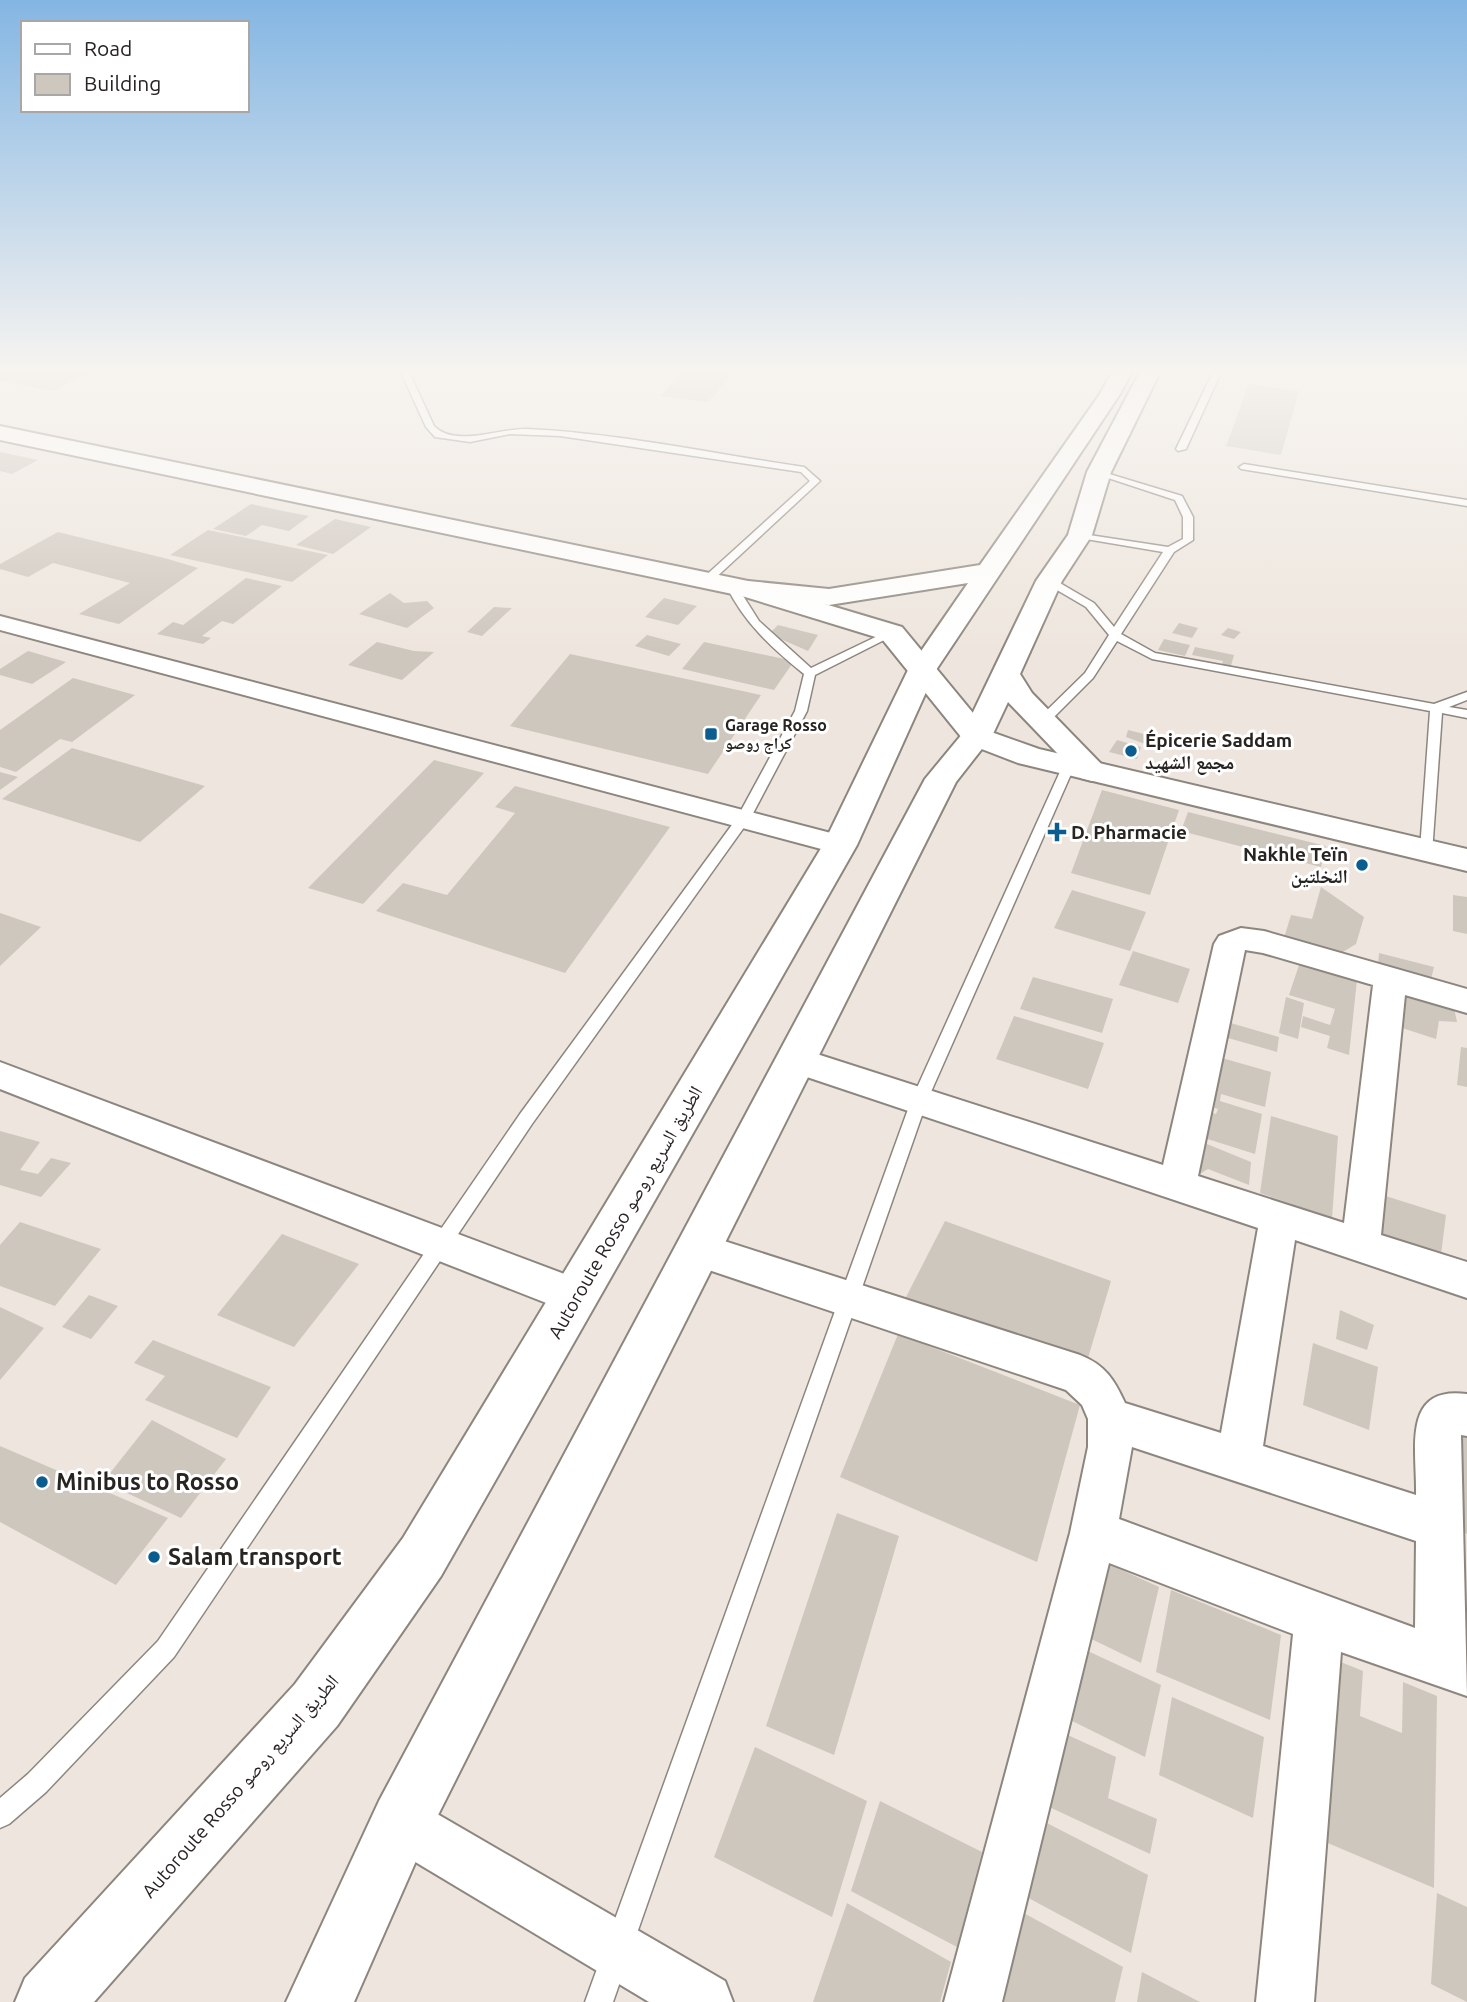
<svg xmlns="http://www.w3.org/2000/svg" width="1467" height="2002" font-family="Ubuntu,'Noto Naskh Arabic',sans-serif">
  <rect width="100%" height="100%" fill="#eee6de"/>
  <g fill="#cec7be">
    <polygon points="0,368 34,372 42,368 99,368 53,391 0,381"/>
    <polygon points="687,368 739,368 708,402 660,396"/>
    <polygon points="1249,384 1299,391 1281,455 1226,446"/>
    <polygon points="0,452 38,460 12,474 0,471"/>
    <polygon points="251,504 283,511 309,516 289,531 262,525 246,536 213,529"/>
    <polygon points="335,519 371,527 333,554 296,545"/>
    <polygon points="208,530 328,555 292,582 170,555"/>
    <polygon points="58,532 168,559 198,568 119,624 79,614 130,583 53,563 28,577 0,569 0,564"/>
    <polygon points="246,578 282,586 233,624 222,621 202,636 211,638 203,644 157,634 173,622 183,625"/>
    <polygon points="390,593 404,603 427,601 434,608 407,628 359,614"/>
    <polygon points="664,598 697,606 678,625 645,617"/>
    <polygon points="494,607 512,608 482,636 467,632"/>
    <polygon points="1179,623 1198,628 1192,638 1172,633"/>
    <polygon points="778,625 818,635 808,651 769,634"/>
    <polygon points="1228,628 1241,632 1234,639 1221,635"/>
    <polygon points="647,635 681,644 669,656 635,646"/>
    <polygon points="1164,639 1190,645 1185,656 1158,650"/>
    <polygon points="377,642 414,651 434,652 402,680 348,665"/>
    <polygon points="704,642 794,661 774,690 682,669"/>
    <polygon points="1195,647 1234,655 1230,669 1221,667 1223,661 1192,655"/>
    <polygon points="28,651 66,662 32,684 0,675 0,669"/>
    <polygon points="570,654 761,695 708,774 510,726"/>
    <polygon points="73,678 135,695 72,742 60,739 16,772 0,767 0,730"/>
    <polygon points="1128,730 1148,735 1145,744 1126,737"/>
    <polygon points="1117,740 1141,747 1137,759 1109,752"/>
    <polygon points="72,748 205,786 140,842 2,799"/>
    <polygon points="434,760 484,773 363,904 308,888"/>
    <polygon points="0,772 18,777 0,790"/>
    <polygon points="515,786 670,827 565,973 376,911 403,883 447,895 515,813 495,807"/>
    <polygon points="1102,790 1179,810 1150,895 1071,873"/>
    <polygon points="1188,812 1326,846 1321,867 1181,831"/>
    <polygon points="1321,887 1364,917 1356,944 1338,955 1284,938 1291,915 1312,919"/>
    <polygon points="1072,890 1146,912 1130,951 1054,928"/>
    <polygon points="1453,895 1467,897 1467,934 1453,931"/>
    <polygon points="0,913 41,927 0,966"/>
    <polygon points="1133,951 1190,969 1178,1003 1119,985"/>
    <polygon points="1379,953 1434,967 1431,979 1378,965"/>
    <polygon points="1299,965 1357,980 1349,1055 1327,1048 1330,1036 1301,1027 1303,1016 1330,1025 1335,1009 1289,995"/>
    <polygon points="1033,977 1113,999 1102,1033 1020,1009"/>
    <polygon points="1404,995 1454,1008 1457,1022 1439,1021 1436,1039 1396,1026"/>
    <polygon points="1286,997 1304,1003 1298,1039 1279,1033"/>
    <polygon points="1014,1016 1104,1043 1088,1089 996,1059"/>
    <polygon points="1217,1019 1279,1037 1277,1052 1214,1034"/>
    <polygon points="1461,1047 1467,1048 1467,1087 1457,1085"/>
    <polygon points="1222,1058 1271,1072 1265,1107 1221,1094 1220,1101 1262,1114 1255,1154 1198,1136 1203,1110 1216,1114 1218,1109 1201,1104"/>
    <polygon points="1271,1116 1338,1136 1332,1218 1260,1193"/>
    <polygon points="0,1131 40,1142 20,1170 38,1174 51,1158 71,1163 41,1197 0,1185"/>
    <polygon points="1202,1142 1251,1162 1249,1185 1208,1169 1190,1180"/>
    <polygon points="1376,1193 1446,1215 1440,1262 1373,1237"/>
    <polygon points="945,1221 1111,1281 1085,1368 905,1299"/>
    <polygon points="20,1222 101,1249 55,1306 0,1286 0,1245"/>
    <polygon points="282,1234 359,1264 294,1347 217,1315"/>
    <polygon points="89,1295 118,1306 91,1339 62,1327"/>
    <polygon points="0,1307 44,1328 0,1380"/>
    <polygon points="1340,1310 1374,1325 1367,1350 1336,1339"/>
    <polygon points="898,1334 1080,1405 1037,1562 840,1477"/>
    <polygon points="153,1340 271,1387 237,1438 145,1400 165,1376 134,1363"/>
    <polygon points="1313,1343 1378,1367 1369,1430 1303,1405"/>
    <polygon points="152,1420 226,1459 181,1518 103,1482"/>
    <polygon points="1451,1431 1467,1437 1467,1534 1451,1524"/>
    <polygon points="0,1446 168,1518 116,1585 0,1522"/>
    <polygon points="837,1513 899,1536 834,1755 766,1726"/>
    <polygon points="1100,1560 1159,1587 1141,1663 1079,1633"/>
    <polygon points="1171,1590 1281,1635 1270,1720 1156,1672"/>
    <polygon points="1077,1646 1161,1685 1145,1757 1058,1714"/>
    <polygon points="1336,1660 1363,1671 1360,1716 1402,1733 1403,1682 1437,1696 1434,1888 1323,1841"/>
    <polygon points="1172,1697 1264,1737 1253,1818 1159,1775"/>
    <polygon points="1061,1732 1116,1757 1108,1798 1157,1819 1150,1854 1045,1805"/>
    <polygon points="755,1747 867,1801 832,1917 714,1857"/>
    <polygon points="880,1801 982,1852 957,1947 851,1891"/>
    <polygon points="1041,1820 1148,1875 1131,1953 1021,1894"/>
    <polygon points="1437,1893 1467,1907 1467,2002 1431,1984"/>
    <polygon points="847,1903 951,1962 940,2002 813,2002"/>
    <polygon points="1020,1911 1123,1967 1115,2002 997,2002"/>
    <polygon points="1142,1972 1200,2002 1137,2002"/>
  </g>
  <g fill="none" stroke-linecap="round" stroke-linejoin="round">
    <g stroke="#8d867e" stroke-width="3">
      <g id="service">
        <path d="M 399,368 L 407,368 L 434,426 C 456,448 499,428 527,429 C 617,433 714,454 804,467 L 820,481 L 711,582 L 703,582 L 703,578 L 810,481 L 801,472 L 560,436 L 510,434 L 470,442 L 435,437 L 426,427 Z"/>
        <polygon points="1215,368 1223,368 1186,449 1178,451 1176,449"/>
        <polygon points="1244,464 1467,500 1467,506 1241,469 1239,467"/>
        <polygon points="1096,470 1182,496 1193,517 1193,540 1174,552 1121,634 1155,653 1434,704 1467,692 1467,700 1449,707 1467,710 1467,718 1442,713 1432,853 1427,854 1420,850 1430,711 1152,659 1117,641 1093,678 1047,724 1039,724 1039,718 1085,673 1109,635 1086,607 1045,583 1045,579 1053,579 1094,603 1114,627 1163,552 1080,538 1076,537 1076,533 1168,547 1183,539 1183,517 1175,500 1096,474"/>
        <path d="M 727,583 L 735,583 L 759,621 L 811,668 L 888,631 L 898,633 L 815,675 L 807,711 L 750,819 L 532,1124 L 174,1657 L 46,1792 L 9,1824 L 0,1828 L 0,1798 L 28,1774 L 158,1641 L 520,1114 L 737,818 L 795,711 L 804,674 C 772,648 744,623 726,585 Z"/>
        <polygon points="1069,761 1075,765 927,1101 613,2002 585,2002 911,1101 1063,765"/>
      </g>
    </g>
    <g stroke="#8d867e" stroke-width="4">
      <g id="minor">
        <polygon points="0,616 850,838 855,845 850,852 840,854 0,630"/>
        <path d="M 1241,928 L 1264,931 L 1467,989 L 1467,1013 L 1405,995 L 1381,1235 L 1467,1262 L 1467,1298 L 1295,1240 L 1263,1446 L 1416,1495 C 1417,1449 1401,1385 1467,1394 L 1467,1436 L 1461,1435 L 1467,1696 L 1341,1652 L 1314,2002 L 1256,2002 L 1293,1634 L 1109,1563 L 1002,2002 L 944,2002 L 1070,1533 L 1088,1447 L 1088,1419 L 1082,1405 L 1066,1390 L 682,1261 L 676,1249 L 682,1237 L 696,1232 L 1080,1355 C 1105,1365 1114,1379 1125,1403 L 1221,1433 L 1258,1228 L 783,1069 L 778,1060 L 783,1051 L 795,1047 L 1163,1165 L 1214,944 L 1219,936 ZM 1245,950 L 1263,953 L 1373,985 L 1344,1223 L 1198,1176 ZM 1132,1447 L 1416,1541 L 1415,1628 L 1119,1519 Z"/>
        <polygon points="0,1062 591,1284 597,1297 591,1310 577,1315 0,1089"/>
        <polygon points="401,1796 420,1804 725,1981 733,2002 649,2002 382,1842 374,1823 382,1804"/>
      </g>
    </g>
    <g stroke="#8d867e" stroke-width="4">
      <polygon id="tertiary" points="977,727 1039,749 1467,849 1467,871 1018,763 966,743 962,736 966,729"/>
    </g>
    <g stroke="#8d867e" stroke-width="4">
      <polygon id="secondary" points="0,426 748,581 902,627 992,736 988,743 977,745 966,743 882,639 742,596 0,440"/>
    </g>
    <g stroke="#8d867e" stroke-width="4">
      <g id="trunk">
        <polygon points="1114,368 1134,368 1120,394 936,670 857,845 441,1576 337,1726 94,2002 15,2002 25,1978 295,1684 403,1538 823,845 908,670 968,583 829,605 748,597 739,595 735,589 739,583 748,581 829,589 980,565 1100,394"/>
        <polygon points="1142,368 1162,368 1111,472 1092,535 1062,581 1020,674 1032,693 1108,771 1103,778 1092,781 1081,778 1008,702 992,736 956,782 423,1845 354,2002 286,2002 379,1801 925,779 963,733 1036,581 1068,535 1087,472"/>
      </g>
    </g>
    <use href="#service" fill="#fff" fill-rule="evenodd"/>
    <use href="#minor" fill="#fff" fill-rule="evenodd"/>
    <use href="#tertiary" fill="#fff" fill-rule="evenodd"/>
    <use href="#secondary" fill="#fff" fill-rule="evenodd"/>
    <use href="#trunk" fill="#fff" fill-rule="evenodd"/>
  </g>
  <linearGradient id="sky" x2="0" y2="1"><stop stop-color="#84b6e3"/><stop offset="0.57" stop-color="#f7f4f0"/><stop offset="1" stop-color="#f7f4f0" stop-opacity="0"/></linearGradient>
  <rect width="1467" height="649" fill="url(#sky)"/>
  <g fill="#0b5d90" stroke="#fff" stroke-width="2.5">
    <rect x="704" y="727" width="14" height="14" rx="3.5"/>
    <circle cx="1131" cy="751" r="7"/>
    <path d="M1053.5 821.5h7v7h7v7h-7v7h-7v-7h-7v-7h7z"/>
    <circle cx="1362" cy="865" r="7"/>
    <circle cx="42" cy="1482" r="7"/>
    <circle cx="154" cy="1557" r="7"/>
  </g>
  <g text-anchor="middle" stroke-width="6" stroke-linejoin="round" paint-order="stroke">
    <g font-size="16" font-weight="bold" fill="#272421" stroke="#fff" text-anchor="start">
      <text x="725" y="731">Garage Rosso<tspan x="725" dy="18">كراج روصو</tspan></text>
    </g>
    <g font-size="19" font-weight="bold" fill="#272421" stroke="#fff" text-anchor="start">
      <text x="1145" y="747">Épicerie Saddam<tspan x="1145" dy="22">مجمع الشهيد</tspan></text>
      <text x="1071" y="839">D. Pharmacie</text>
      <text x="1348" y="861" text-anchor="end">Nakhle Teïn<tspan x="1348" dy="22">النخلتين</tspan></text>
    </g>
    <g font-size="19" fill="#272421" stroke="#fff">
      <text transform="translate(625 1212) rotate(-60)" y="7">Autoroute Rosso الطريق السريع روصو</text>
      <text transform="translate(240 1786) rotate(-49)" y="7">Autoroute Rosso الطريق السريع روصو</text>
    </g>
    <g font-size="23" font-weight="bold" fill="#272421" stroke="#fff" text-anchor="start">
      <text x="56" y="1490">Minibus to Rosso</text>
      <text x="168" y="1565">Salam transport</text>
    </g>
  </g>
  <rect x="21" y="21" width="228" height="91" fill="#ffffff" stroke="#a9a7a6" stroke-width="2"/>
  <rect x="35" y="44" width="35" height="10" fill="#ffffff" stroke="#a9a7a6" stroke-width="2"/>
  <text x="84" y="56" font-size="21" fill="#272421">Road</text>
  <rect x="35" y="74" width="35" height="21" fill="#cec7be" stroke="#a9a7a6" stroke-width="2"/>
  <text x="84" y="91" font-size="21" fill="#272421">Building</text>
</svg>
